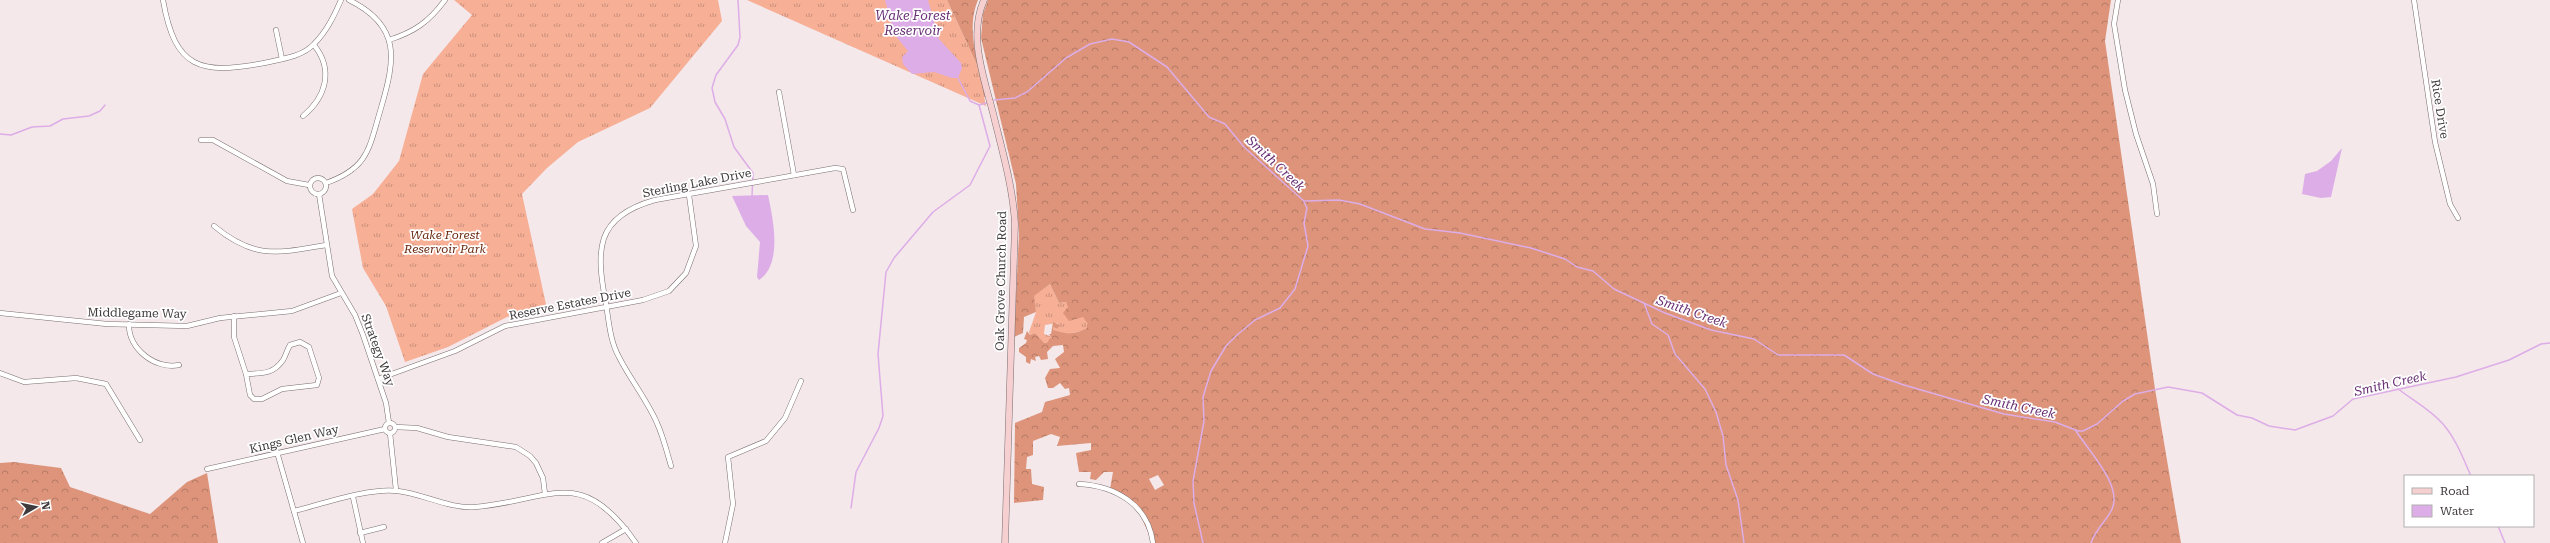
<svg xmlns="http://www.w3.org/2000/svg" width="2550" height="543" font-family="'Roboto Serif',serif">
  <defs>
    <pattern id="grass-tufts" width="24" height="20" patternUnits="userSpaceOnUse"><rect width="24" height="20" fill="#f7af96"/><path d="M3 7l-1-3M5 7V3M7 7l1-3M15 17l-1-3M17 17v-4M19 17l1-3" fill="none" stroke="#c98f7c"/></pattern>
    <pattern id="forest-crowns" width="20" height="18" patternUnits="userSpaceOnUse"><rect width="20" height="18" fill="#dd947a"/><path d="M2 6a3 3 0 1 1 6 0M12 15a3 3 0 1 1 6 0" fill="none" stroke="#b57a65"/></pattern>
  </defs>
  <rect width="100%" height="100%" fill="#f4e8eb"/>
  <g fill="url(#grass-tufts)">
    <polygon points="454,0 718,0 722,21 650,108 578,142 547,168 522,194 547,309 507,317 448,347 405,362 386,306 363,268 352,209 373,194 399,161 423,74 472,15"/>
    <polygon points="747,0 947,0 978,67 986,106"/>
    <path d="M 1050,284 L 1059,303 L 1066,302 C 1070,312 1085,313 1089,324 L 1088,328 C 1076,334 1064,335 1052,330 L 1053,327 L 1057,329 L 1059,325 L 1057,323 L 1045,325 L 1044,334 L 1053,337 L 1048,342 L 1043,343 L 1035,333 L 1030,335 L 1029,332 L 1036,312 L 1033,296 Z"/>
  </g>
  <g fill="url(#forest-crowns)" fill-rule="evenodd">
    <path d="M 947,0 L 978,0 C 965,30 979,67 987,97 L 984,97 L 978,67 Z"/>
    <path d="M 988,0 L 2111,0 L 2105,41 L 2155,389 L 2181,543 L 1153,543 L 1137,508 L 1110,489 L 1113,472 L 1104,472 L 1096,480 L 1090,479 L 1091,472 L 1079,472 L 1076,453 L 1091,450 L 1091,443 L 1057,446 L 1060,437 L 1051,434 L 1033,441 L 1033,455 L 1027,457 L 1026,469 L 1031,469 L 1032,484 L 1044,487 L 1043,500 L 1014,503 L 1015,423 L 1042,412 L 1045,402 L 1070,395 L 1069,388 L 1065,389 L 1060,383 L 1053,388 L 1048,388 L 1045,378 L 1050,369 L 1060,368 L 1055,359 L 1064,352 L 1063,345 L 1053,346 L 1047,352 L 1048,359 L 1041,360 L 1039,356 L 1035,357 L 1036,361 L 1031,359 L 1030,364 L 1026,362 L 1026,357 L 1019,352 L 1019,348 L 1026,343 L 1027,340 L 1024,339 L 1027,331 L 1030,335 L 1035,333 L 1044,343 L 1048,342 L 1049,339 L 1052,338 L 1049,334 L 1051,334 L 1053,322 L 1060,325 L 1057,329 L 1053,327 L 1053,330 C 1065,334 1075,335 1087,328 L 1088,324 L 1083,317 L 1069,321 L 1063,313 L 1068,307 L 1066,302 L 1059,303 L 1050,284 L 1034,296 L 1036,312 L 1024,317 L 1023,333 L 1014,337 L 1019,234 L 1016,184 L 981,38 L 983,14 ZM 1158,475 L 1164,485 L 1155,490 L 1149,479 Z"/>
    <polygon points="14,462 61,468 70,487 150,514 187,482 207,473 218,543 0,543 0,463"/>
  </g>
  <g fill="#ddade7">
    <polygon points="885,0 928,0 939,39 961,63 962,68 958,78 952,78 934,72 912,74 903,64 902,57 908,51 894,34"/>
    <polygon points="2342,148 2331,197 2321,198 2302,194 2305,174 2317,171 2331,161"/>
    <path d="M 768,195 C 773,219 783,264 759,280 L 757,277 L 760,242 L 746,226 L 732,196 Z"/>
  </g>
  <g fill="none" stroke-linecap="round" stroke-linejoin="round">
    <g stroke="#ddade7" stroke-width="1.5">
      <polyline points="738,0 740,37 738,45 716,75 712,88 715,102 725,119 734,147 753,173 752,196"/>
      <polyline points="958,78 970,101 979,105 987,103"/>
      <polyline points="994,100 1015,98 1027,92 1066,58 1090,44 1112,39 1129,42 1167,67 1209,117 1225,124 1244,147 1304,201 1339,200 1360,204 1425,229 1460,233 1531,248 1565,259 1577,267 1593,271 1614,289 1665,313 1711,330 1754,339 1778,355 1844,355 1873,374 1904,385 2004,414 2055,422 2078,431 2083,431 2097,424 2123,401 2135,394 2168,387 2202,393 2237,415 2252,418 2269,426 2295,430 2333,416 2353,399 2456,377 2509,360 2541,344 2550,343"/>
      <polyline points="0,134 11,135 32,127 50,126 63,119 89,116 100,111 105,105"/>
      <polyline points="1644,303 1652,324 1668,335 1675,354 1705,389 1716,412 1723,436 1726,465 1738,500 1744,543"/>
      <path d="M 2397,388 C 2412,400 2430,409 2443,424 C 2456,439 2463,458 2471,476"/>
      <path d="M 2076,431 C 2088,450 2123,486 2112,509 C 2106,522 2096,528 2091,543"/>
      <polyline points="851,508 856,472 879,428 883,416 878,354 886,272 894,258 933,212 970,185 990,146 979,105"/>
      <polyline points="2498,526 2505,543"/>
      <polyline points="1203,543 1194,503 1193,481 1204,421 1203,397 1211,371 1226,346 1237,335 1255,320 1280,308 1295,289 1308,246 1304,223 1307,208 1304,202"/>
    </g>
    <g stroke="#796e70" stroke-width="5.5">
      <g id="street">
        <path d="M 163,0 C 175,69 200,75 264,63 C 281,59 302,57 314,44 C 327,31 334,16 341,0"/>
        <polyline points="2118,0 2114,24 2125,90 2136,134 2153,184 2157,214"/>
        <polyline points="2414,0 2435,142 2450,204 2458,218"/>
        <polyline points="276,30 282,59"/>
        <path d="M 389,40 C 414,32 429,22 445,0"/>
        <polyline points="779,92 794,175"/>
        <path d="M 303,116 C 326,97 334,70 314,45"/>
        <polyline points="201,140 213,140 287,181 309,185"/>
        <circle cx="318" cy="186" r="8"/>
        <path d="M 326,183 C 369,168 369,148 381,108 C 395,60 402,26 349,0"/>
        <polyline points="319,194 332,276 355,315 363,335 386,403 389,423"/>
        <path d="M 214,226 C 255,260 278,253 326,245"/>
        <polyline points="0,313 107,324 187,326 220,318 292,311 341,293"/>
        <polyline points="234,316 234,337 246,374"/>
        <path d="M 129,324 C 128,349 156,370 179,365"/>
        <path d="M 300,342 L 309,347 L 319,378 L 317,385 L 282,389 L 262,399 L 254,399 L 250,395 L 246,374 C 261,373 273,375 283,360 C 286,355 287,350 290,345 Z"/>
        <polyline points="0,373 24,382 76,378 106,384 140,440"/>
        <polyline points="378,379 455,351 505,326 643,300 669,291 686,273 696,246 689,195"/>
        <circle cx="390" cy="428" r="5"/>
        <polyline points="395,427 417,428 448,437 516,447 530,456 536,463 543,478 545,494"/>
        <polyline points="390,433 396,490"/>
        <polyline points="277,452 303,543"/>
        <path d="M 671,466 C 667,452 663,436 657,423 C 647,400 630,379 619,357 C 610,341 609,322 606,304 C 596,251 594,217 655,200 L 835,168 L 843,169 L 853,210"/>
        <polyline points="207,469 385,429"/>
        <path d="M 1079,484 C 1115,486 1148,504 1153,543"/>
        <polyline points="353,497 363,543"/>
        <path d="M 294,511 C 322,504 371,487 398,491 C 423,494 450,509 475,507 C 551,501 580,463 636,543"/>
        <polyline points="360,533 384,527"/>
        <polyline points="602,543 626,529"/>
        <polyline points="725,543 733,504 728,457 766,441 785,418 801,381"/>
      </g>
    </g>
    <g stroke="#796e70" stroke-width="7">
      <path id="secondary" d="M 984,0 C 968,36 984,78 993,113 C 1002,150 1013,187 1015,224 L 1005,543"/>
    </g>
    <use href="#street" stroke="#fff" stroke-width="4.5"/>
    <use href="#secondary" stroke="#f6cfd0" stroke-width="6"/>
  </g>
  <g text-anchor="middle" stroke-width="3.5" stroke-linejoin="round" paint-order="stroke">
    <g font-size="12" fill="#3f3a3b" stroke="#fff">
      <text transform="translate(2440 109) rotate(81)" y="4">Rice Drive</text>
      <text transform="translate(697 183) rotate(-11)" y="4">Sterling Lake Drive</text>
      <text transform="translate(1001 281) rotate(-89)" y="4">Oak Grove Church Road</text>
      <text transform="translate(570 304) rotate(-11)" y="4">Reserve Estates Drive</text>
      <text transform="translate(137 313) rotate(1)" y="4">Middlegame Way</text>
      <text transform="translate(378 350) rotate(70)" y="4">Strategy Way</text>
      <text transform="translate(294 439) rotate(-13)" y="4">Kings Glen Way</text>
    </g>
    <g font-size="12" font-style="italic" fill="#6b2910" stroke="#fff">
      <text x="445" y="239">Wake Forest<tspan x="445" dy="14">Reservoir Park</tspan></text>
    </g>
    <g font-size="13" font-style="italic" fill="#693075" stroke="#fff">
      <text x="913" y="20">Wake Forest<tspan x="913" dy="15">Reservoir</tspan></text>
      <text transform="translate(1276 163) rotate(43)" y="5">Smith Creek</text>
      <text transform="translate(1692 311) rotate(19)" y="5">Smith Creek</text>
      <text transform="translate(2390 383) rotate(-13)" y="5">Smith Creek</text>
      <text transform="translate(2019 406) rotate(12)" y="5">Smith Creek</text>
    </g>
  </g>
  <rect x="2404" y="475" width="130" height="52" fill="#ffffff" stroke="#b2b0b1"/>
  <rect x="2412" y="488" width="20" height="6" fill="#f6cfd0" stroke="#b2b0b1"/>
  <text x="2440" y="495" font-size="12" fill="#3f3a3b">Road</text>
  <rect x="2412" y="505" width="20" height="12" fill="#ddade7" stroke="#b2b0b1"/>
  <text x="2440" y="515" font-size="12" fill="#3f3a3b">Water</text>
  <g transform="translate(36 507) rotate(81)" stroke="#ffffff" stroke-width="3" paint-order="stroke">
  <path d="M0-3L7 15L0 10L-7 15Z" fill="#3f3a3b"/>
  <text y="-6" font-size="11" font-weight="bold" text-anchor="middle" fill="#3f3a3b">N</text>
  </g>
</svg>
